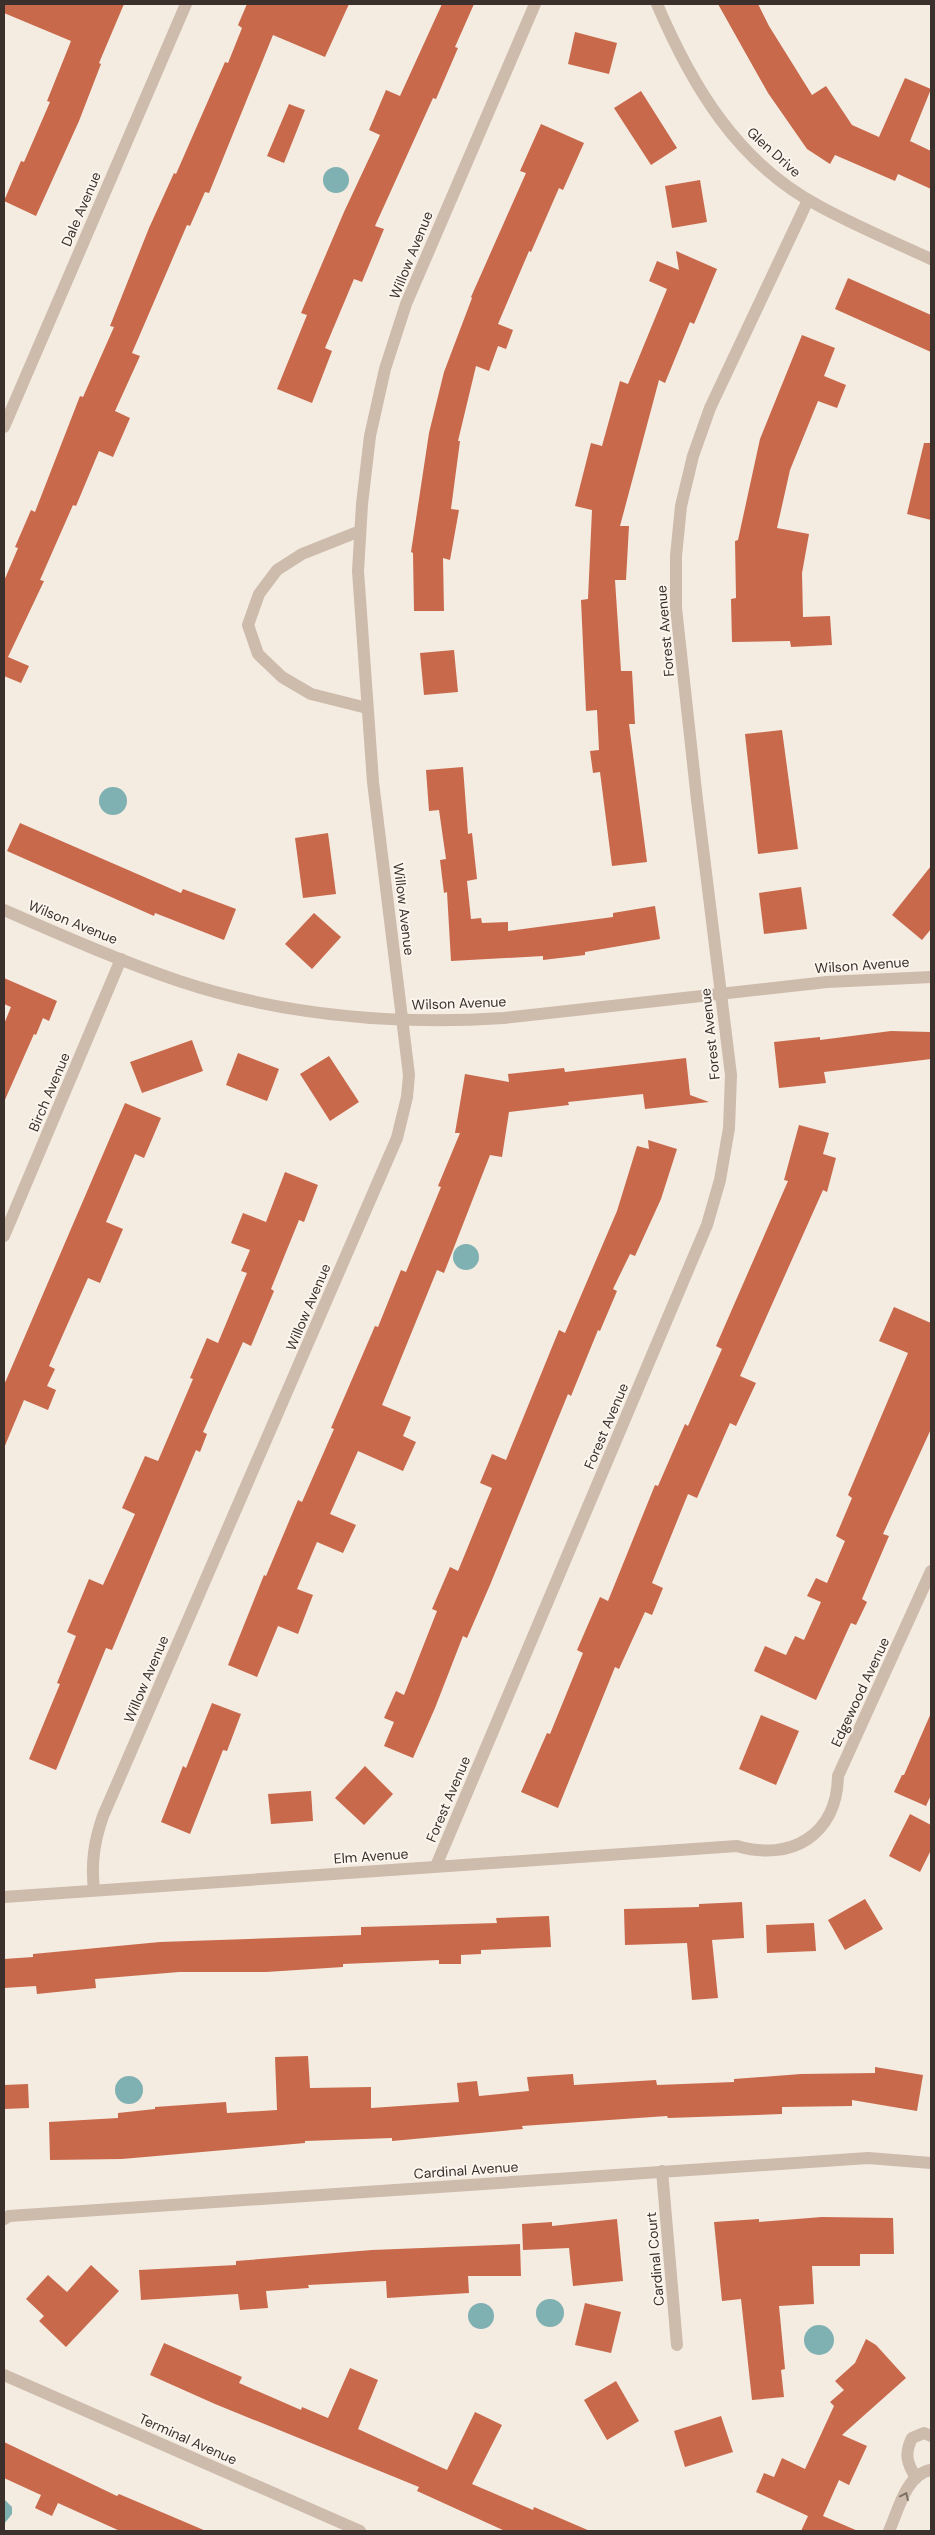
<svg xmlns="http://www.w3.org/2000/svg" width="935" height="2535" font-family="'DM Sans',sans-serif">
  <rect width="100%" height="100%" fill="#f4ebe1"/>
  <g fill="#7fb0b2">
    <circle cx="336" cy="180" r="13"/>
    <circle cx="113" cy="801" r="14"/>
    <circle cx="466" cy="1257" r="13"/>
    <circle cx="129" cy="2090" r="14"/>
    <circle cx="550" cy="2313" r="14"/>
    <circle cx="481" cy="2316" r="13"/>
    <circle cx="819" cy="2340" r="15"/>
    <polygon points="4,2499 12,2507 12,2514 4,2524"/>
  </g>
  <g fill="#c8694b">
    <polygon points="4,4 124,4 99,63 101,64 79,121 36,216 4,201 21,161 24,162 50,102 47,101 71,41 4,13"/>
    <polygon points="247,4 349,4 325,57 273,35 209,193 205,192 190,226 187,225 132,353 140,356 115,411 130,418 113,457 99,451 76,506 73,505 40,580 44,581 8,657 29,666 21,683 4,676 4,581 18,548 15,547 31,510 35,512 80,396 83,397 114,327 110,326 149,228 174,173 176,174 225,62 228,63 242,28 238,25"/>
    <polygon points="442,4 474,4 455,47 458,48 436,99 433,98 375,226 384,229 362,282 354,279 325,348 332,351 312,403 277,389 307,315 301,313 344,212 380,135 369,130 386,90 400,96"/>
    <polygon points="718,4 758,4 769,26 812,95 826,86 852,125 879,137 905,78 931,89 910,141 931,151 931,189 898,174 895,181 835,155 830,164 807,149 768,93"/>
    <polygon points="575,32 617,43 609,74 568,64"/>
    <polygon points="641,91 677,148 651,165 614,108"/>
    <polygon points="289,104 305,110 284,163 267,156"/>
    <polygon points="541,124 584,143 563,190 559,188 531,252 529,251 498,324 513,330 506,349 498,346 489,371 476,366 458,441 460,441 451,509 459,510 450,560 443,558 444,611 414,611 413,553 411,552 429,433 444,372 472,298 471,297 526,173 520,171"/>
    <polygon points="700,180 707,222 672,228 665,186"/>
    <polygon points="676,251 717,269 694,324 690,322 665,383 659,380 620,526 629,526 626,580 615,580 621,671 632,671 635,724 629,724 647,862 612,866 600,772 593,773 590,751 599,750 597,710 586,711 581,600 588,599 592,510 575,506 591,443 602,446 620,381 628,384 667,289 649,281 657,261 679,270"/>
    <polygon points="848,278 931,315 931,352 835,309"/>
    <polygon points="802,335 835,348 824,376 846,385 837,408 818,401 790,470 777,528 809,534 802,573 803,617 830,616 832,645 791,647 790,641 732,642 731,599 736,598 735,541 738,540 760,439"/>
    <polygon points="924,443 931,443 931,520 907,514"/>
    <polygon points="454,650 458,692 424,695 420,653"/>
    <polygon points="782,730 798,849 758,854 745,734"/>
    <polygon points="463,767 468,834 472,833 477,879 467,881 471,919 481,918 482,923 508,922 508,931 613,917 613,913 655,906 660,939 585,952 585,955 543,960 543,956 451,961 447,892 444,893 440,860 446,859 439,810 429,811 426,770"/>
    <polygon points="20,823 181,893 183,889 236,909 224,940 155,913 154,916 7,851"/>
    <polygon points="328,833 336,894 303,898 295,838"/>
    <polygon points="931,866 931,929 922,940 892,915"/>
    <polygon points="801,887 807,929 764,934 759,893"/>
    <polygon points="314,913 341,937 312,969 285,944"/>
    <polygon points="4,978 57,1001 49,1021 43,1018 36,1035 34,1034 4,1102 4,1024 11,1007 4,1004"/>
    <polygon points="891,1031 931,1032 931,1059 824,1072 826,1083 779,1088 774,1042 820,1037 820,1040"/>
    <polygon points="192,1040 203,1071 142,1093 130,1062"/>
    <polygon points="238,1053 279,1069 267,1101 226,1085"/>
    <polygon points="329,1056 359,1102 330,1121 300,1074"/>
    <polygon points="686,1058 690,1095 709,1102 645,1109 643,1094 568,1102 569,1105 509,1112 502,1157 490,1155 444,1273 437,1270 382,1405 411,1417 403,1436 416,1442 403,1471 358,1451 330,1514 356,1525 343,1553 317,1542 297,1589 313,1595 298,1634 278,1626 257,1677 228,1665 264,1575 266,1576 298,1500 302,1502 334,1429 331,1428 375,1326 378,1327 401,1270 406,1272 441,1187 438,1186 460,1133 455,1133 465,1074 509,1082 508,1074 564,1068 565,1072"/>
    <polygon points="125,1103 161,1118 144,1158 135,1154 106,1222 123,1229 100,1283 88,1278 49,1366 55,1369 47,1386 56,1390 48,1410 24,1400 4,1448 4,1385"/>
    <polygon points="799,1125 829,1133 823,1154 836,1158 827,1192 823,1190 740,1376 756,1383 736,1426 730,1423 697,1498 688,1494 652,1583 663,1588 652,1615 645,1612 619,1669 615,1667 558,1808 521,1792 547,1733 550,1734 583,1653 577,1650 600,1597 608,1601 655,1485 658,1486 685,1424 688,1426 722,1349 716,1346 788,1181 784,1180"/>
    <polygon points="648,1140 677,1149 661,1199 635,1256 630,1254 613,1289 617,1291 600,1331 598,1330 571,1396 568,1394 490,1585 467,1638 463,1636 435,1708 413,1758 384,1746 394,1722 384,1718 396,1691 404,1695 437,1611 432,1609 450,1567 458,1571 492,1488 480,1483 492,1454 506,1460 559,1330 565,1333 617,1211 637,1146 649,1149"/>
    <polygon points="285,1172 318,1185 304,1222 299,1220 271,1289 274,1291 251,1346 243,1342 221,1391 203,1432 207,1434 200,1452 196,1450 112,1650 106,1648 56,1770 29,1759 60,1684 57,1683 76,1636 67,1632 89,1579 103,1585 135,1514 122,1508 145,1456 158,1461 193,1379 190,1378 207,1338 218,1343 247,1273 241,1271 250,1250 231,1243 243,1213 266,1222"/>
    <polygon points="894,1307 931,1323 931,1429 883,1534 889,1536 862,1599 867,1602 856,1625 851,1623 816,1700 754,1671 765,1646 786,1655 795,1636 804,1640 821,1602 807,1596 816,1578 827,1583 845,1541 836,1536 852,1498 848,1495 908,1353 879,1341"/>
    <polygon points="212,1703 241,1714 227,1751 223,1750 190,1834 161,1822 183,1766 186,1768"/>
    <polygon points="931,1713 931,1795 926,1806 894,1792 902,1775 904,1775"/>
    <polygon points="761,1715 799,1731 776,1785 739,1769"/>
    <polygon points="365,1766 393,1794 364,1825 335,1798"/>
    <polygon points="311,1791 313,1821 271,1824 268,1794"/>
    <polygon points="910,1814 931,1825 931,1850 920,1872 889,1856"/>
    <polygon points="865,1899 883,1929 845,1950 828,1920"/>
    <polygon points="742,1902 744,1938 712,1940 718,1998 692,2000 687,1943 625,1945 624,1909 699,1907 699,1904"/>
    <polygon points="549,1916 551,1947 481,1950 481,1954 461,1955 461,1964 439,1964 439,1960 343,1964 343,1967 266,1972 179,1972 95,1979 96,1988 37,1994 36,1986 4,1988 4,1959 33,1957 33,1954 160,1942 361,1935 361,1927 497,1923 496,1918"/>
    <polygon points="814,1923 816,1951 767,1953 766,1925"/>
    <polygon points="308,2056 310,2088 371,2087 371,2108 459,2102 457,2083 477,2081 479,2096 529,2091 527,2077 573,2074 574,2085 656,2080 657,2085 734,2082 734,2079 801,2074 875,2073 875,2067 923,2075 917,2111 852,2100 852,2106 782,2107 782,2114 668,2118 667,2116 522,2126 523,2129 392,2141 392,2138 305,2141 305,2143 122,2159 50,2160 49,2122 118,2118 118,2113 155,2109 155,2107 226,2102 227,2113 277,2110 275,2057"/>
    <polygon points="28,2084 29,2108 4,2109 4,2085"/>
    <polygon points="822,2217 893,2218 894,2254 860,2254 860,2266 812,2266 814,2304 779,2306 785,2369 781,2370 784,2397 752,2400 741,2299 722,2301 714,2222 759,2219 759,2222"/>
    <polygon points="617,2219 623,2281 573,2286 569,2248 523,2250 522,2224 552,2222 552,2226"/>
    <polygon points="520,2244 521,2276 468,2276 469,2293 387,2298 386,2281 308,2285 309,2288 266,2291 268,2308 240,2310 238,2294 141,2300 139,2270 236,2265 236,2261 372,2250"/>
    <polygon points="91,2265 119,2291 66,2347 39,2321 44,2316 26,2299 48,2275 67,2292"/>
    <polygon points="585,2303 621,2312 611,2353 575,2345"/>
    <polygon points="866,2339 876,2345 906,2378 842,2435 867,2446 849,2485 839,2480 823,2516 858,2531 801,2531 808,2516 756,2492 764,2473 774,2477 782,2458 805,2469 834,2406 830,2402 844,2390 835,2381 855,2363"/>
    <polygon points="164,2343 242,2377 239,2383 301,2410 302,2407 328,2418 350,2368 378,2380 358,2429 447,2470 475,2412 502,2425 472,2484 533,2510 534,2507 590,2531 505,2531 417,2491 419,2487 215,2404 150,2375"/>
    <polygon points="616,2381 639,2421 607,2440 584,2400"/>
    <polygon points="721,2416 733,2452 685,2467 674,2431"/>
    <polygon points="4,2442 117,2496 119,2494 206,2531 120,2531 58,2503 52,2516 35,2508 41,2495 4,2478"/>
  </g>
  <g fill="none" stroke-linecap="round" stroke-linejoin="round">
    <g stroke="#cdbbac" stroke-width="12">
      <path d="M 657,4 C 692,86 738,164 821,207 C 856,226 894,242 931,259"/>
      <polyline points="4,427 186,4"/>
      <polyline points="360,531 302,554 277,570 259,594 248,625 258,654 282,677 311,694 367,708"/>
      <path d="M 4,910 C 61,935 120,961 179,981 C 284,1016 394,1025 504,1018 L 827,982 L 931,977"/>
      <polyline points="4,1236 121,959"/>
      <polyline points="436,1866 707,1225 720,1180 729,1128 731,1075 697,800 676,608 676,556 681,506 693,456 710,408 808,200"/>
      <path d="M 94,1890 C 91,1863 94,1842 103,1816 L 397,1138 L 407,1097 L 409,1075 L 373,782 L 358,571 L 362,504 L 370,436 L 385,369 L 406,304 L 535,4"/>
      <path d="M 4,1897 L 737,1846 C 791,1862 837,1835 838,1776 L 931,1571"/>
      <polyline points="662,2171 677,2345"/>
      <polyline points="4,2219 9,2216 868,2158 931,2163"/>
      <polyline points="4,2375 360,2531"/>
      <path d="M 916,2478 C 907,2463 904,2454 912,2438 L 924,2433 L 931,2436"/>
      <path d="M 889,2531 C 898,2511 906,2474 931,2470"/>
    </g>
  </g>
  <defs><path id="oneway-chevron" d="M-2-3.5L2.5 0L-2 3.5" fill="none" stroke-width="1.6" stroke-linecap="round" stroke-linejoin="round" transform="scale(1.25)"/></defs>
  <use stroke="#7d6f65" href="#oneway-chevron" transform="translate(905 2496) rotate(-65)"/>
  <g text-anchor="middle" stroke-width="4" stroke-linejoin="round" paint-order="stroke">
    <g font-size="14" fill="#3b302b" stroke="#fbf5ee">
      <text transform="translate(774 152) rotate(42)" y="5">Glen Drive</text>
      <text transform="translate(81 209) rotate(-67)" y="5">Dale Avenue</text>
      <text transform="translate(411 255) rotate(-68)" y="5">Willow Avenue</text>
      <text transform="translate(665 631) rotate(-95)" y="5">Forest Avenue</text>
      <text transform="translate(404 909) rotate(83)" y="5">Willow Avenue</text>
      <text transform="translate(73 922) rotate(22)" y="5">Wilson Avenue</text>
      <text transform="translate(862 965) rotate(-4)" y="5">Wilson Avenue</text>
      <text transform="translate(459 1003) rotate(-2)" y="5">Wilson Avenue</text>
      <text transform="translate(710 1034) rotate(-96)" y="5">Forest Avenue</text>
      <text transform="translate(49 1092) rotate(-67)" y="5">Birch Avenue</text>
      <text transform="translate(308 1307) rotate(-67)" y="5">Willow Avenue</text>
      <text transform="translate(606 1426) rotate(-67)" y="5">Forest Avenue</text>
      <text transform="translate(146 1679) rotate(-67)" y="5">Willow Avenue</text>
      <text transform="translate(860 1692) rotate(-65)" y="5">Edgewood Avenue</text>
      <text transform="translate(448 1799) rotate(-67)" y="5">Forest Avenue</text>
      <text transform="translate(371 1856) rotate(-4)" y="5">Elm Avenue</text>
      <text transform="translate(466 2170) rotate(-4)" y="5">Cardinal Avenue</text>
      <text transform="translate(655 2259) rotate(-95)" y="5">Cardinal Court</text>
      <text transform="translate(188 2439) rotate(24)" y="5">Terminal Avenue</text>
    </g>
  </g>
  <rect width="935" height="2535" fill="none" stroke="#3b302b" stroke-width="10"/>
</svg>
